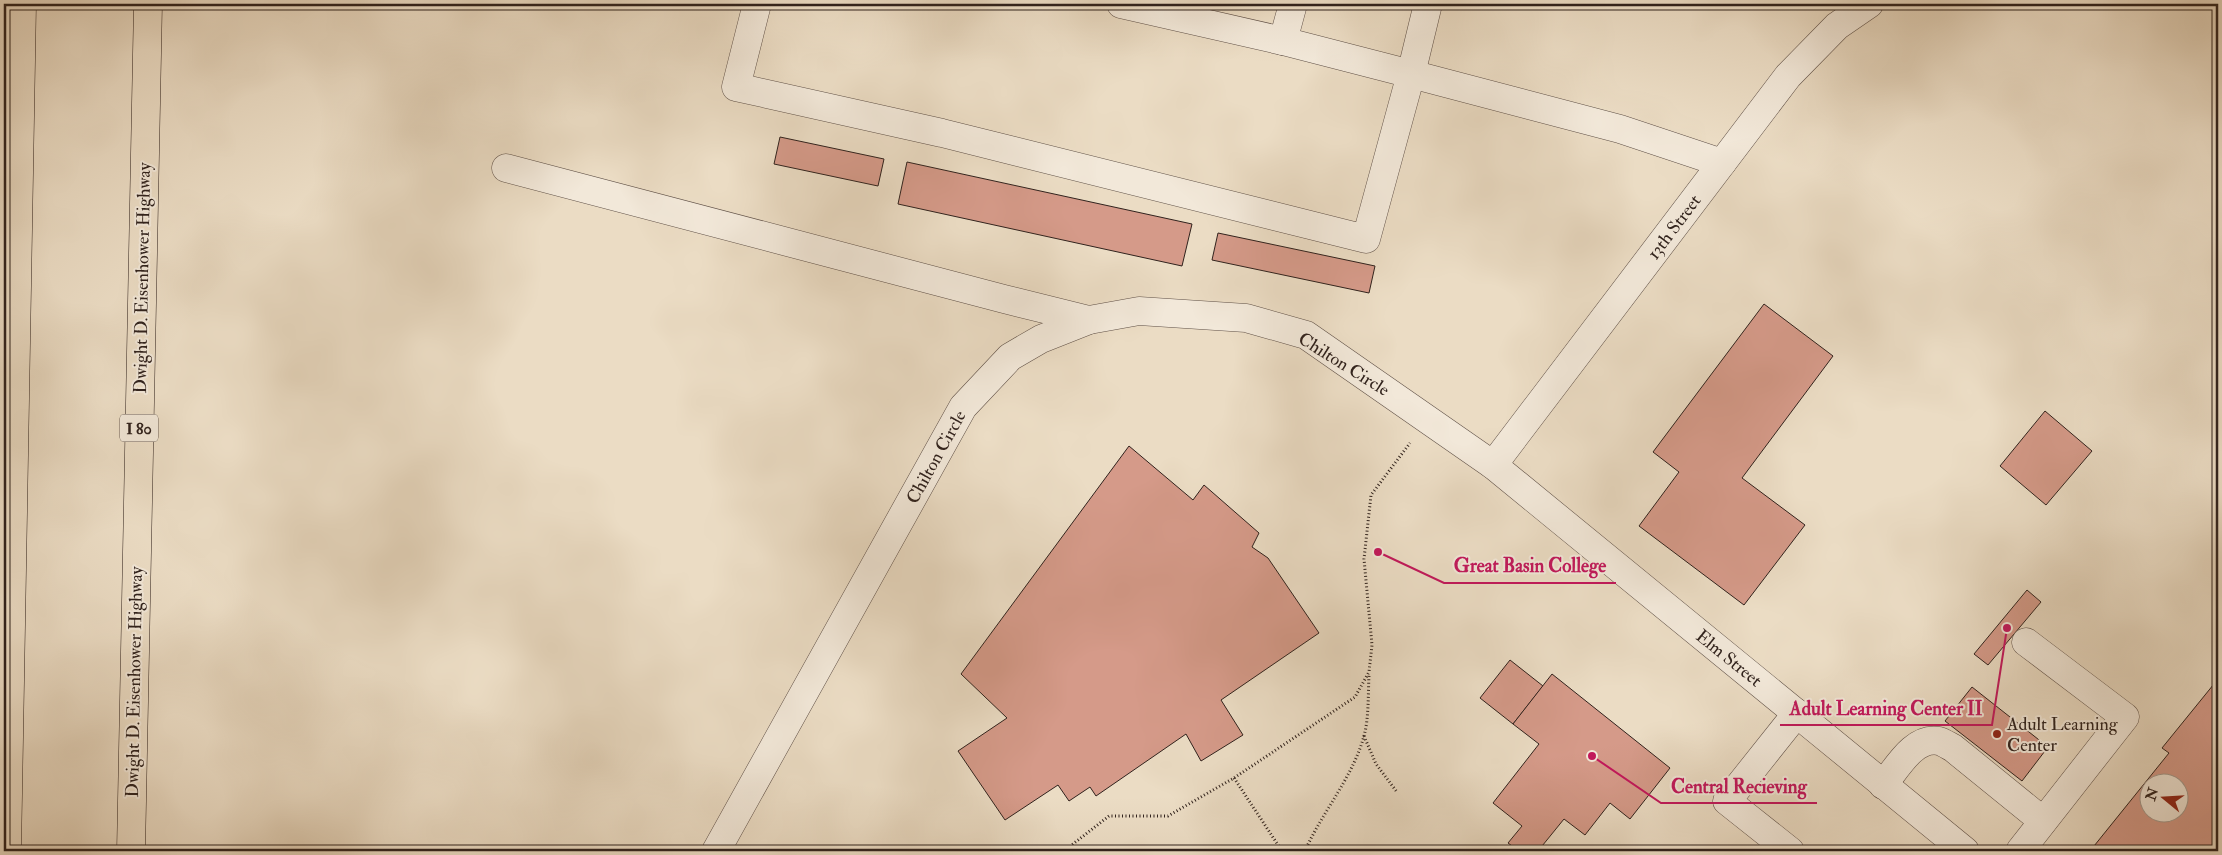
<svg xmlns="http://www.w3.org/2000/svg" width="2222" height="855" font-family="'IM FELL Double Pica',serif">
  <rect width="100%" height="100%" fill="#ebdcc4"/>
  <filter id="stains"><feTurbulence type="fractalNoise" baseFrequency=".004" numOctaves="4"/><feColorMatrix values="0 0 0 0 .2 0 0 0 0 .09 0 0 0 0 .02 0 0 0 .5 -.17"/></filter>
  <radialGradient id="worn" r=".72"><stop offset=".6" stop-color="#630" stop-opacity="0"/><stop offset="1" stop-color="#630" stop-opacity=".3"/></radialGradient>
  <g fill="#d59a89" stroke="#30221d" fill-rule="evenodd">
    <polygon points="780,137 884,159 878,186 774,164"/>
    <polygon points="907,162 1192,224 1182,266 898,204"/>
    <polygon points="1218,233 1375,266 1369,293 1212,260"/>
    <polygon points="1764,304 1833,356 1742,478 1805,525 1744,605 1639,526 1679,472 1653,452"/>
    <polygon points="2045,411 2092,451 2046,505 2000,466"/>
    <polygon points="1129,446 1193,500 1204,485 1259,533 1252,547 1268,558 1319,633 1221,700 1243,735 1201,761 1186,734 1096,796 1090,787 1069,801 1058,785 1005,820 958,751 1007,718 961,674"/>
    <polygon points="2027,590 2041,602 1988,665 1974,654"/>
    <polygon points="1510,660 1543,686 1513,724 1480,698"/>
    <polygon points="1552,674 1670,768 1630,819 1610,803 1585,835 1564,819 1538,851 1519,851 1508,843 1522,826 1493,803 1539,744 1513,724"/>
    <path d="M 2218,679 L 2218,851 L 2090,851 L 2169,753 L 2162,748 ZM 2150,782 L 2180,782 L 2180,812 L 2150,812 Z"/>
    <polygon points="1972,687 2048,747 2022,781 1945,721"/>
  </g>
  <g fill="none" stroke-linecap="round" stroke-linejoin="round">
    <g stroke="#5f5047" stroke-width="29">
      <g id="minor">
        <polyline points="757,4 736,87 942,133 1366,239 1411,74 1283,41 1121,4"/>
        <polyline points="1428,4 1411,74 1620,129 1722,163"/>
        <polyline points="1283,41 1293,4"/>
        <polyline points="506,168 1004,299 1089,320"/>
        <polyline points="1493,465 1788,76 1837,26 1869,4"/>
        <path d="M 1883,785 C 1897,768 1914,736 1939,741 C 1943,742 1949,746 1953,748 L 2043,821"/>
        <polyline points="716,851 963,407 1010,357 1041,339 1089,320 1139,311 1246,318 1306,335 1493,465 1965,851"/>
        <polyline points="1790,851 1727,801 1797,713"/>
        <polyline points="2020,851 2125,717 2026,642"/>
      </g>
    </g>
    <g stroke="#30221d" stroke-width="29">
      <g id="highway">
        <polyline points="7,851 22,4"/>
        <polyline points="131,851 148,4"/>
      </g>
    </g>
    <g stroke="#30221d" stroke-width="3" stroke-dasharray="1 2.5" stroke-linecap="butt">
      <polyline points="1364,736 1376,764 1397,792"/>
      <polyline points="1234,778 1282,851"/>
      <polyline points="1064,851 1109,816 1168,816 1234,778 1355,697 1369,672 1372,645 1364,559 1371,495 1410,443"/>
      <path d="M 1305,851 C 1322,812 1352,779 1364,736 C 1369,718 1368,694 1369,675"/>
    </g>
    <use href="#minor" stroke="#f2e8d9" stroke-width="28"/>
    <use href="#highway" stroke="#ebdcc4" stroke-width="28"/>
  </g>
  <circle fill="#8f2418" stroke="#f2e8d9" stroke-width="2" cx="1997" cy="734" r="5"/>
  <g text-anchor="middle" stroke-width="4" stroke-linejoin="round" paint-order="stroke">
    <rect fill="#f2e8d9" stroke="#6a5d55" stroke-width="1" x="120" y="414.5" width="38" height="27" rx="4"/>
    <g font-size="16" font-weight="bold" fill="#30221d">
      <text x="139" y="434">I 80</text>
    </g>
    <g font-size="18" fill="#30221d" stroke="#f2e8d9">
      <text transform="translate(1674 227) rotate(-53)" y="6">13th Street</text>
      <text transform="translate(142 278) rotate(-89)" y="6">Dwight D. Eisenhower Highway</text>
      <text transform="translate(1344 364) rotate(32)" y="6">Chilton Circle</text>
      <text transform="translate(936 457) rotate(-61)" y="6">Chilton Circle</text>
      <text transform="translate(1729 658) rotate(39)" y="6">Elm Street</text>
      <text transform="translate(134 682) rotate(-89)" y="6">Dwight D. Eisenhower Highway</text>
    </g>
    <g font-size="18" fill="#30221d" stroke="#f2e8d9" text-anchor="start">
      <text x="2007" y="730">Adult Learning<tspan x="2007" dy="21">Center</tspan></text>
    </g>
  </g>
  <path fill="none" stroke="#c2185b" stroke-width="2" d="M1378 552L1444 583H1616M2007 628L1992 725H1780M1592 756L1661 803H1817"/>
  <g fill="#c2185b" stroke="#f2e8d9" stroke-width="2">
    <circle cx="1378" cy="552" r="5"/>
    <circle cx="2007" cy="628" r="5"/>
    <circle cx="1592" cy="756" r="5"/>
  </g>
  <g font-size="19" text-anchor="middle" font-weight="bold" fill="#c2185b" stroke="#f2e8d9" stroke-width="4" stroke-linejoin="round" paint-order="stroke">
    <text x="1530" y="572">Great Basin College</text>
    <text x="1886" y="715">Adult Learning Center II</text>
    <text x="1739" y="793">Central Recieving</text>
  </g>
  <rect width="2222" height="855" fill="none" stroke="#ebdcc4" stroke-width="20"/>
  <rect x="5" y="5" width="2212" height="845" fill="none" stroke="#30221d" stroke-width="2.5"/>
  <rect x="10" y="10" width="2202" height="835" fill="none" stroke="#30221d"/>
  <g transform="translate(2164 798) rotate(288)"><circle r="24" fill="#f2e8d9" stroke="#a4998e"/>
  <path d="M0-4L9 19L0 12L-9 19Z" fill="#8f2418"/>
  <text y="-8" font-size="14" font-weight="bold" text-anchor="middle" fill="#30221d">N</text>
  </g>
  <rect width="100%" height="100%" filter="url(#stains)"/>
  <rect width="100%" height="100%" fill="url(#worn)"/>
</svg>
